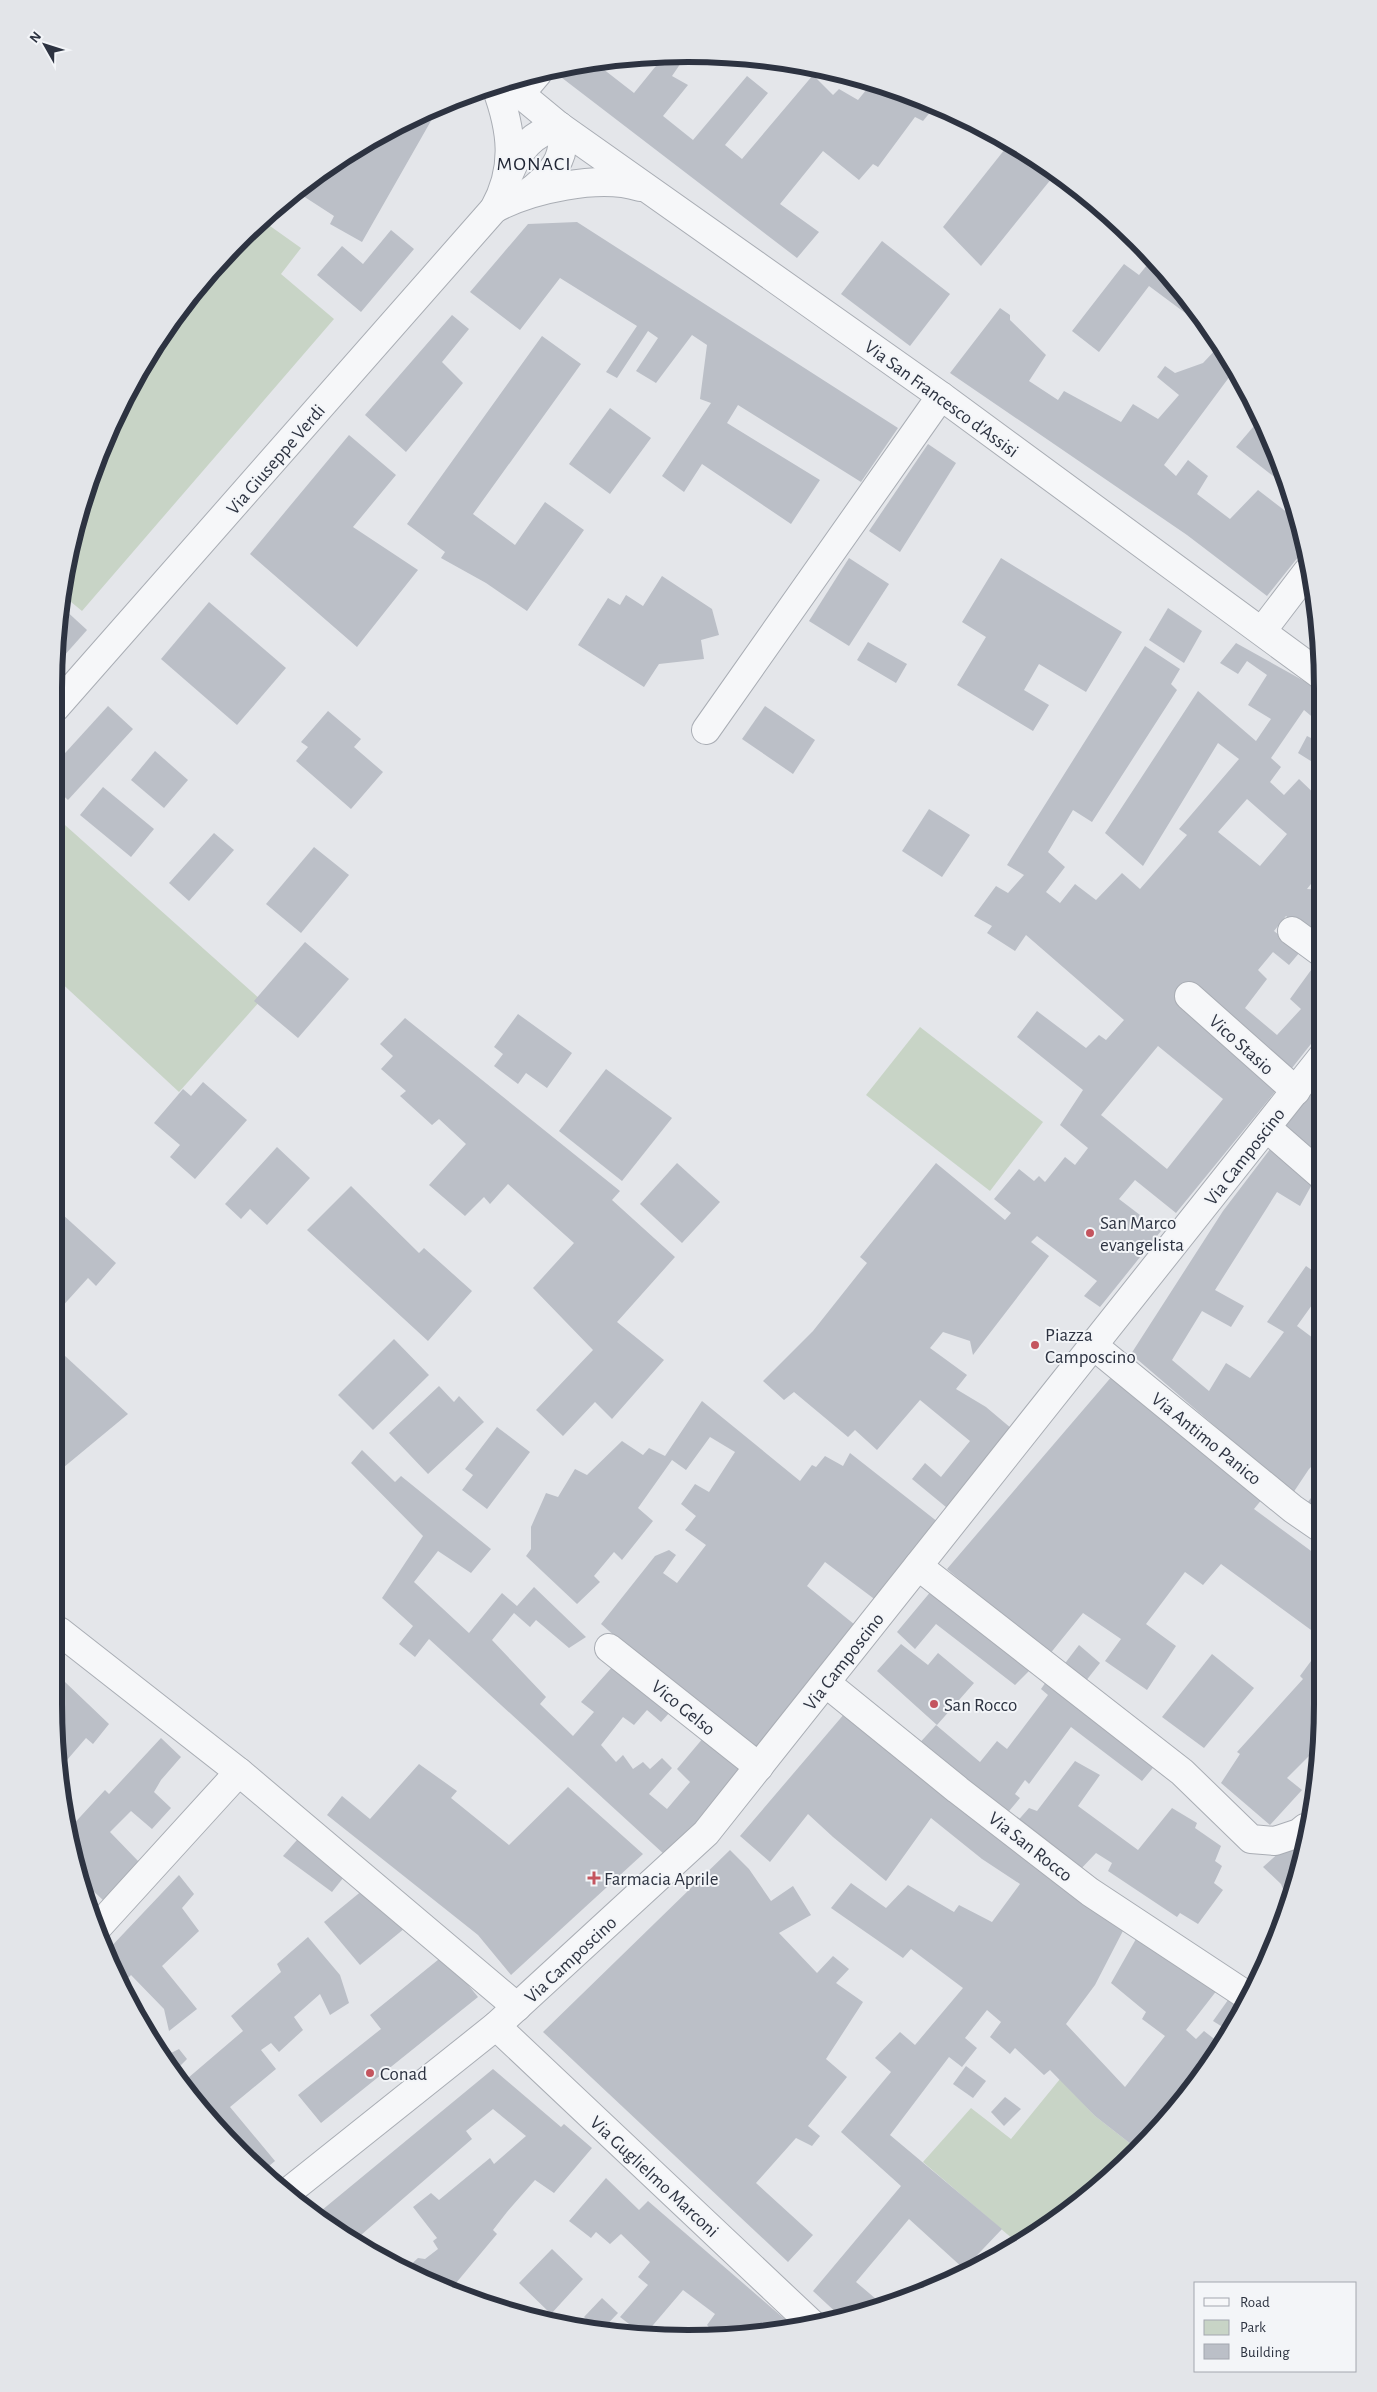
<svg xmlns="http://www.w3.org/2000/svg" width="1377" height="2392" font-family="'Alegreya Sans',sans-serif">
  <rect width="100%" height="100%" fill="#e4e6ea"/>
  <g fill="#c8d4c6">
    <polygon points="263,221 301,248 281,274 334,319 82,611 65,597 88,484 161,336 239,240"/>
    <polygon points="56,817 261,1000 179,1092 56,978"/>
    <polygon points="920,1027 1043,1122 990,1191 866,1095"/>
    <polygon points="1060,2079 1095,2116 1136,2148 1107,2181 1003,2255 1014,2240 923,2162 971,2108 1011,2139"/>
  </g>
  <g fill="#bbbfc7" fill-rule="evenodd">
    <polygon points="687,54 672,76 688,85 663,116 693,140 747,76 768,93 725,145 742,159 813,75 833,95 839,89 858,100 871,84 936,105 923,121 915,117 878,167 873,164 859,180 823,151 780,204 819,232 797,258 553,71 564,66 600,62 598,65 634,93 664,56"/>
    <polygon points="440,105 362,242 330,224 334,216 297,192 336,161 346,155 356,161 365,145"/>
    <polygon points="1009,144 1041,161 1056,173 981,266 943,227"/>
    <polygon points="577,222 898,428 861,482 738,405 727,423 820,480 791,524 702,464 684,492 662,476 711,403 700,399 707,345 692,335 656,383 636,371 658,338 648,331 617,378 606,372 637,326 560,278 520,330 470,292 528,224"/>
    <polygon points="391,230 414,249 361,312 317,275 342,246 363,264"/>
    <polygon points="882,241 950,294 910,346 841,294"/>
    <polygon points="1152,259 1192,311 1188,315 1149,286 1099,352 1072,331 1124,264 1139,275"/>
    <polygon points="1000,308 1010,315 1010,320 1046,355 1029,381 1058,400 1064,391 1121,422 1133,404 1158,419 1179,395 1157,377 1165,366 1175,373 1203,363 1219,346 1233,365 1230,369 1233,372 1164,465 1176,476 1188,460 1208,476 1197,494 1230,519 1258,490 1297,520 1303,551 1267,596 1187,535 950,373"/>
    <polygon points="452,315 469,329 442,362 463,383 406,452 365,415"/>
    <polygon points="542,336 581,364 473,514 515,545 545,502 584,530 527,611 486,583 441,558 445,552 407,524"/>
    <polygon points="610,408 651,438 610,494 569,464"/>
    <polygon points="1260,419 1290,485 1291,490 1236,447"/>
    <polygon points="349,435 396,475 353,527 418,570 357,647 250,554"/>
    <polygon points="928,444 956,463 900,552 869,531"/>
    <polygon points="849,558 889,584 849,646 809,621"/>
    <polygon points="1001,558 1122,632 1086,692 1039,664 1024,690 1049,705 1033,731 957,685 986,637 962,622"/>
    <polygon points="662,576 712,609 719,635 701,640 704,659 659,664 644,687 578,645 608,598 620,605 626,595 643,606"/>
    <polygon points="209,602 286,668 237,725 161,659"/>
    <polygon points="63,608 87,630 55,666 55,647"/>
    <polygon points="1168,608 1202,631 1184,663 1149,640"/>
    <polygon points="868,642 907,664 896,683 857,660"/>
    <path d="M 1236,643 L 1322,691 L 1322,725 L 1304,710 L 1271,758 L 1281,767 L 1270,782 L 1284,795 L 1299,779 L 1322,801 L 1322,870 L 1307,889 L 1322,890 L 1322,941 L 1320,943 L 1286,916 L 1274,931 L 1300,952 L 1289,965 L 1273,952 L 1258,970 L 1267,979 L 1245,1008 L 1277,1035 L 1301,1009 L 1290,999 L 1314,966 L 1322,971 L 1322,1030 L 1288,1073 L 1185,984 L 1175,998 L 1279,1087 L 1176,1213 L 1135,1180 L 1119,1199 L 1161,1231 L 1100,1307 L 1084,1296 L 1097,1281 L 1037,1236 L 1031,1242 L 1049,1256 L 973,1355 L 970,1341 L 943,1332 L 930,1348 L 967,1375 L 956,1389 L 986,1407 L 1018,1434 L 952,1512 L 912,1479 L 925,1463 L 941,1477 L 970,1441 L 920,1400 L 877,1450 L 855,1430 L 848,1437 L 794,1392 L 784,1400 L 763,1381 L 813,1331 L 867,1263 L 860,1257 L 936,1163 L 1005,1220 L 1011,1213 L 994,1199 L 1019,1169 L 1034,1181 L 1039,1176 L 1045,1182 L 1065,1157 L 1075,1165 L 1088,1148 L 1060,1125 L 1083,1090 L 1017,1037 L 1037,1011 L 1086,1048 L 1099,1035 L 1106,1040 L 1124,1020 L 1026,935 L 1015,951 L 987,933 L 992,926 L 974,916 L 996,886 L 1008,893 L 1024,875 L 1007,865 L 1145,646 L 1180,669 L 1171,684 L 1177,690 L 1092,822 L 1073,810 L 1048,852 L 1065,867 L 1046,892 L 1060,903 L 1075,884 L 1096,900 L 1122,873 L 1140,889 L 1187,835 L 1179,829 L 1239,759 L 1218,743 L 1143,866 L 1105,833 L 1198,691 L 1256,741 L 1271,719 L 1248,705 L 1267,675 L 1247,661 L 1238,674 L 1220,663 ZM 1247,799 L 1287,834 L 1260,866 L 1218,832 ZM 1158,1046 L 1223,1099 L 1167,1169 L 1101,1115 Z"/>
    <polygon points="108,706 133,729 68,800 56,789 56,763"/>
    <polygon points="765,706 815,740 793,774 742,739"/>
    <polygon points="328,711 361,739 354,747 383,772 351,809 296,761 308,747 301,742"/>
    <polygon points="1322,730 1322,768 1298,753 1307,736 1315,740"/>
    <polygon points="155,751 188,780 164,808 131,780"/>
    <polygon points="103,787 154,829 131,857 80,815"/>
    <polygon points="929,809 970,835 942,877 902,851"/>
    <polygon points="214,833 234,850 189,901 169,883"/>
    <polygon points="314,847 349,875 301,933 266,904"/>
    <polygon points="305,942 349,979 298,1038 254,1001"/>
    <polygon points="518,1014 572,1053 547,1088 526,1073 518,1084 494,1066 503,1054 494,1047"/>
    <polygon points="405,1018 620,1191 612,1200 675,1257 617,1322 664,1360 612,1419 595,1402 563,1436 536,1410 593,1350 533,1288 574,1243 508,1184 490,1204 484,1197 465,1216 429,1185 466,1144 439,1119 432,1125 400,1096 406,1091 381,1069 393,1056 380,1044"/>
    <polygon points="606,1069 672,1118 622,1181 559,1131"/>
    <polygon points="1322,1078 1322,1158 1285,1125"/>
    <polygon points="203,1082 247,1120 195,1179 170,1157 180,1145 154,1123 183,1089 191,1096"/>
    <polygon points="277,1147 310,1178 267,1225 250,1209 241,1219 225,1204"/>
    <polygon points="1271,1148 1315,1179 1300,1206 1277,1192 1215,1290 1244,1306 1231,1327 1202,1311 1172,1360 1209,1391 1226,1363 1250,1378 1284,1332 1267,1322 1306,1266 1322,1277 1322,1291 1297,1326 1317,1341 1322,1335 1322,1456 1309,1469 1293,1493 1131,1354 1223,1211"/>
    <polygon points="677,1163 720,1202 682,1243 640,1204"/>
    <polygon points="351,1186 419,1253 424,1248 472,1291 428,1341 307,1230"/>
    <polygon points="62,1214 116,1263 96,1286 88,1278 59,1310 57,1219"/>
    <polygon points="394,1339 429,1375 373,1430 338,1395"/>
    <polygon points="64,1355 128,1414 58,1472 58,1365"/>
    <polygon points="1113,1375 1263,1498 1254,1509 1322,1559 1322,1638 1221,1564 1203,1585 1185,1572 1146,1624 1176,1646 1147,1690 1105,1661 1121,1639 1083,1613 1049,1655 947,1569"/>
    <polygon points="439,1386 454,1402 459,1396 484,1422 428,1474 389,1433"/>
    <polygon points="702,1401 800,1481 812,1465 816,1467 825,1456 843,1466 850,1453 943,1526 881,1604 825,1562 807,1586 860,1629 763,1757 664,1679 601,1624 655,1556 669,1550 676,1555 663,1573 677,1583 706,1545 685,1530 696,1516 681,1504 695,1484 709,1492 735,1452 710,1437 686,1470 672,1460 638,1508 653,1521 622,1560 614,1552 594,1576 600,1582 577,1604 526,1556 531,1549 531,1527 546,1493 558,1497 575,1469 587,1475 622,1441 643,1455 649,1448 665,1456"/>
    <polygon points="497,1427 530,1452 487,1509 462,1490 473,1475 465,1469"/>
    <polygon points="362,1450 395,1482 401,1476 491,1549 471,1573 438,1551 414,1582 469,1633 502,1593 517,1606 534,1587 586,1637 569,1648 536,1620 530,1627 514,1613 492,1640 546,1697 540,1704 573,1736 594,1712 581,1702 614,1665 670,1712 661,1722 647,1710 634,1725 623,1717 601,1745 616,1762 623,1755 633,1769 643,1762 650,1769 662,1758 672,1768 649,1794 667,1809 690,1782 677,1769 704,1737 748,1773 665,1855 429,1639 415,1657 399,1644 413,1626 382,1598 423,1536 351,1463"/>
    <polygon points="1322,1484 1322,1514 1307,1503"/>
    <polygon points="937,1584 1034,1666 1015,1685 936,1624 915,1649 897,1632"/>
    <polygon points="901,1644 928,1665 938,1653 974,1683 937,1725 877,1671"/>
    <polygon points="1079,1645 1100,1663 1085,1682 1063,1666"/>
    <polygon points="1322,1646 1322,1745 1319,1762 1310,1755 1287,1778 1302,1790 1270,1825 1221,1783 1240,1754 1237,1752 1303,1679 1300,1676"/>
    <polygon points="1212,1654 1254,1688 1204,1748 1162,1717"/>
    <polygon points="1048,1679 1157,1763 1142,1781 1071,1727 1029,1784 1025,1780 1015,1794 1020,1798 1004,1817 915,1748 936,1725 980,1762 997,1741 1007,1749 1048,1695 1041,1689"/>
    <polygon points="65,1682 109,1724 93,1744 86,1738 61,1767 59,1688"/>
    <polygon points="845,1713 1125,1927 1095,1985 1066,2024 1125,2087 1165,2036 1142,2019 1146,2012 1111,1983 1136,1939 1221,1985 1186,2030 1196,2039 1204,2031 1222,2045 1216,2056 1136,2148 1095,2116 1050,2070 1044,2075 1015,2048 1010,2054 990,2037 1001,2022 987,2010 965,2038 977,2048 962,2067 949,2057 890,2135 1002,2229 964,2269 909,2219 856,2282 883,2305 841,2317 813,2291 901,2186 841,2132 891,2072 875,2058 900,2032 915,2045 963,1988 911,1949 903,1958 831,1908 851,1883 886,1908 908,1885 954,1912 959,1905 992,1922 1020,1884 982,1859 931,1818 886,1881 833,1837 808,1814 770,1862 740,1836"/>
    <polygon points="161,1738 181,1757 161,1780 154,1792 171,1808 152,1829 131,1811 110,1832 139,1862 104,1901 89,1887 84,1893 69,1829 105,1790 109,1794"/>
    <polygon points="1075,1761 1100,1775 1078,1806 1138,1850 1172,1808 1197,1823 1195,1828 1221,1846 1215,1861 1222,1866 1214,1883 1223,1890 1198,1924 1180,1913 1177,1917 1108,1871 1112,1863 1096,1853 1078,1872 1015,1824 1029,1808 1037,1811"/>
    <polygon points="419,1764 457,1791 451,1798 509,1845 568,1787 643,1854 511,1975 478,1935 327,1815 342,1796 370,1819"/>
    <polygon points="303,1833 351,1868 332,1892 283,1856"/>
    <polygon points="1290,1843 1298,1852 1301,1850 1290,1906 1281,1884 1263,1867"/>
    <polygon points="730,1850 749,1869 771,1901 793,1886 811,1915 779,1933 817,1973 833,1956 849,1969 836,1983 863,2002 826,2059 847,2077 808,2126 820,2136 812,2146 796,2138 756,2183 813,2235 788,2262 543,2032"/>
    <polygon points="179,1875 194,1894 182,1908 199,1931 162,1966 197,2009 169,2031 164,2009 131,1975 120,1986 106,1952"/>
    <polygon points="369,1885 405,1928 360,1965 324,1922"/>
    <polygon points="308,1937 340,1975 349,2003 330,2015 320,1994 294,2017 303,2030 279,2052 271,2043 261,2050 276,2069 230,2107 275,2161 263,2171 240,2153 181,2084 243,2031 231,2016 281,1972 277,1964"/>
    <polygon points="444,1955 478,1997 321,2123 298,2095 381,2029 370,2015"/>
    <polygon points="1228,2000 1240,2009 1229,2031 1213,2021"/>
    <polygon points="150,2034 169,2054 179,2049 187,2059 174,2072"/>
    <polygon points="966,2066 986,2081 973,2098 953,2084"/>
    <polygon points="493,2069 561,2127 564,2124 592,2148 554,2193 535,2180 507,2212 493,2230 497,2234 451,2289 404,2271 418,2258 425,2259 438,2249 433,2241 437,2238 413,2207 431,2193 439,2200 490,2158 494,2164 526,2136 493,2109 466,2131 472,2139 361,2235 368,2243 363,2247 336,2231 316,2215"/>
    <polygon points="1005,2097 1021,2109 1004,2126 991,2112"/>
    <polygon points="606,2178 639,2210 648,2201 795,2328 718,2337 707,2325 715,2314 683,2290 648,2331 652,2334 621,2333 629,2324 620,2317 648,2285 638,2277 650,2262 621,2234 610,2244 596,2232 591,2238 569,2221"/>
    <polygon points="552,2249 583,2279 551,2314 519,2283"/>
    <polygon points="602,2298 618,2313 600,2332 584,2317"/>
    <polygon points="531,2310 540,2320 524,2317"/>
  </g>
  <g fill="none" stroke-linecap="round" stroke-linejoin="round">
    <g stroke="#a9adb4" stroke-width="30">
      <g id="minor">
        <polyline points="507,83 559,126 941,396 1322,676"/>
        <polyline points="520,94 537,74"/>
        <path d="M 509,174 C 519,149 533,133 559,126"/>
        <path d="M 525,195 C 549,178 571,156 559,126"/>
        <path d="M 494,209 C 530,189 600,174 640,187"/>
        <polyline points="1262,631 1307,572"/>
        <path d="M 55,708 L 494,209 C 517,168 512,130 496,87"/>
        <polyline points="706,730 941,396"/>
        <polyline points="1292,931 1322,953"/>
        <polyline points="1189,996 1296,1091"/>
        <polyline points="1267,1128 1322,1176"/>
        <polyline points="1094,1346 1293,1509 1322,1529"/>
        <polyline points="918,1566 1182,1772 1251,1839 1275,1841 1299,1833 1305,1828"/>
        <polyline points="59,1631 239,1772 517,2007"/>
        <polyline points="609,1648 759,1767"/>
        <polyline points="826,1683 958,1790 1090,1892 1246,1995"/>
        <polyline points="96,1929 239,1772"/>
        <polyline points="496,2026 814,2326"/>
        <polyline points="288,2192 496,2026 706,1833 1322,1057"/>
      </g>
    </g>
    <use href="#minor" stroke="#f6f7f9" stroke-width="28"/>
  </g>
  <g fill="#c4555f" stroke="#f3f5f8" stroke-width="2">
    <circle cx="1090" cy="1233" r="5"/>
    <circle cx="1035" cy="1345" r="5"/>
    <circle cx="934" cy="1704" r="5"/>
    <path d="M591.5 1870.5h5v5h5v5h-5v5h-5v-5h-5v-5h5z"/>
    <circle cx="370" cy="2073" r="5"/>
  </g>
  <g text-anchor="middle" stroke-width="4" stroke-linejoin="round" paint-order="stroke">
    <g font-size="19" fill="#2d3341" stroke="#f3f5f8">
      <text transform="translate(942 398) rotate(36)" y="7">Via San Francesco d'Assisi</text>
      <text transform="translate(275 459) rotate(-49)" y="7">Via Giuseppe Verdi</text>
      <text transform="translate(1242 1044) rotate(42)" y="7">Vico Stasio</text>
      <text transform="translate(1244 1156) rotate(-52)" y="7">Via Camposcino</text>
      <text transform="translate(1207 1438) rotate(39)" y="7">Via Antimo Panico</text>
      <text transform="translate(843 1661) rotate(-52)" y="7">Via Camposcino</text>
      <text transform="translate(684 1707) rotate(39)" y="7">Vico Gelso</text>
      <text transform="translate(1031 1846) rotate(38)" y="7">Via San Rocco</text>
      <text transform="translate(570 1959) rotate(-43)" y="7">Via Camposcino</text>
      <text transform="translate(655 2176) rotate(43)" y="7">Via Guglielmo Marconi</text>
    </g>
    <g font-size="19" fill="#2d3341" stroke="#f3f5f8" text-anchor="start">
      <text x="1100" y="1229">San Marco<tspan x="1100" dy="22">evangelista</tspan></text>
      <text x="1045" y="1341">Piazza<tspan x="1045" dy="22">Camposcino</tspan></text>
      <text x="944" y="1711">San Rocco</text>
      <text x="604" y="1885">Farmacia Aprile</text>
      <text x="380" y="2080">Conad</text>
    </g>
    <g font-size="20" letter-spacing="1" fill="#1f2433" stroke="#f3f5f8">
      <text x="534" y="170">MONACI</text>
    </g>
  </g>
  <path d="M0 0H1377V2392H0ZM688 62H688A626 626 0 0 1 1314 688V1704A626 626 0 0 1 688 2330H688A626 626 0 0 1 62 1704V688A626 626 0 0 1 688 62Z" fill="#e3e5e9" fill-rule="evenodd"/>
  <path fill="none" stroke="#2d3341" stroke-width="6" d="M688 62H688A626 626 0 0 1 1314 688V1704A626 626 0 0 1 688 2330H688A626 626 0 0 1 62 1704V688A626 626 0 0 1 688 62Z"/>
  <rect x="1194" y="2282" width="162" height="90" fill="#f3f5f8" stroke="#a4a7af"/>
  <rect x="1204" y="2298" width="25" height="8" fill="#f6f7f9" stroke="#a4a7af"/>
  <text x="1240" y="2307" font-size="15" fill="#2d3341">Road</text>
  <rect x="1204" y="2320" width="25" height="15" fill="#c8d4c6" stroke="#a4a7af"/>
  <text x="1240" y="2332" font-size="15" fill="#2d3341">Park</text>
  <rect x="1204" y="2344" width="25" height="15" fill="#bbbfc7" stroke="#a4a7af"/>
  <text x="1240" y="2357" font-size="15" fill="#2d3341">Building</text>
  <g transform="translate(45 45) rotate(309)" stroke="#f3f5f8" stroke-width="4" paint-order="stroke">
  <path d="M0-4L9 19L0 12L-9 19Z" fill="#2d3341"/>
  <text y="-8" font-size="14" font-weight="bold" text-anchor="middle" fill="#2d3341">N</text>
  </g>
</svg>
